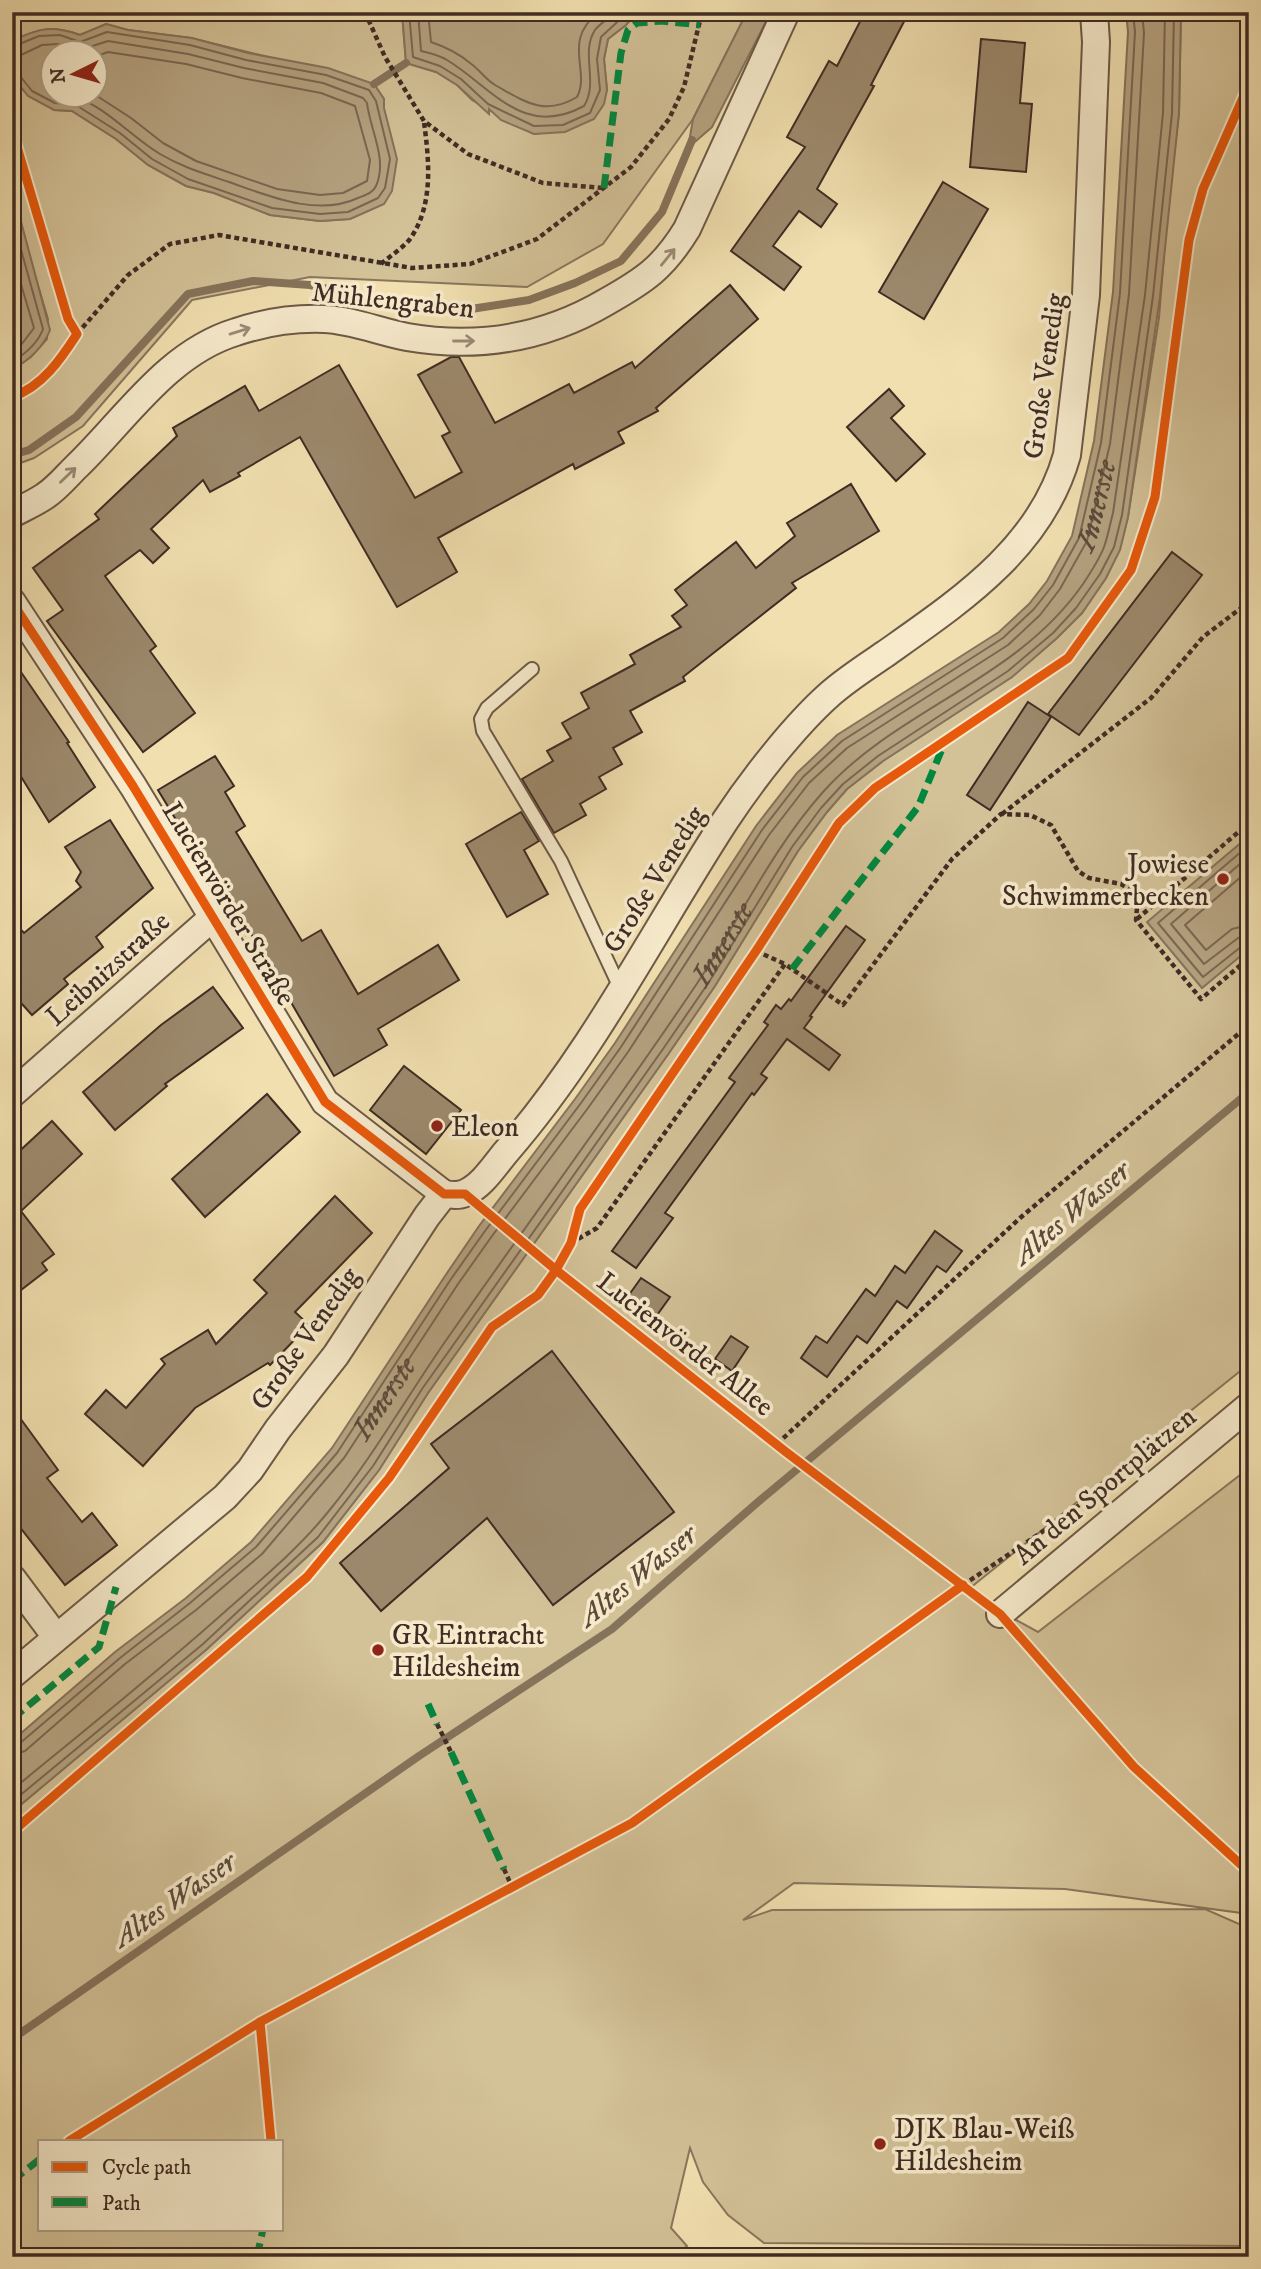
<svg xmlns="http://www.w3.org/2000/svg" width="1261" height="2269" font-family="'IM FELL DW Pica',serif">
  <rect width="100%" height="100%" fill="#f1dfaf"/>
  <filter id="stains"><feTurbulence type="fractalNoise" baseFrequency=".00286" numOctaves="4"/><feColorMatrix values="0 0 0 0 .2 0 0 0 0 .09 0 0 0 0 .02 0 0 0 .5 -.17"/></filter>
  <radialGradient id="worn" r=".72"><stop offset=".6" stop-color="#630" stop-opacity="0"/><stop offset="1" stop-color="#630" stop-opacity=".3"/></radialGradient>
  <g fill="#d3c197" stroke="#8a765e" stroke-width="2" fill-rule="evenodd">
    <path d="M 12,12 L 402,12 L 406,63 L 436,72 L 457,85 L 472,100 L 534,134 L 548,132 L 607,90 L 604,59 L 608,39 L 626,25 L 637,12 L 747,12 L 693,119 L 603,244 L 527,287 L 310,277 L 192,300 L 83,426 L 34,458 L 12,466 L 12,370 L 31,357 L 47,339 L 48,319 L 27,249 L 12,187 L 12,76 L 54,110 L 72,111 L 116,139 L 148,165 L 186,186 L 214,193 L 270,215 L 320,221 L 350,219 L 383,204 L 384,99 L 374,84 L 353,78 L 191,38 L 128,30 L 106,24 L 80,35 C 51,25 39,28 12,41 Z"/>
    <path d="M 1181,12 L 1249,12 L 1249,1364 L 965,1592 L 1038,1632 L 1249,1468 L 1249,1914 L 1065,1889 L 794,1883 L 743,1920 L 772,1910 L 1205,1909 L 1246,1927 L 1249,1930 L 1249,2246 L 764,2243 L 728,2215 L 703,2182 L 690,2148 L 671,2228 L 687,2246 L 674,2257 L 12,2257 L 12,1812 L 207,1649 L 323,1542 L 379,1470 L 428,1393 L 669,1053 L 715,986 L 798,851 L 827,812 L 847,789 L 883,761 L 1012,677 L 1057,638 L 1082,613 L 1106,578 L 1120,549 L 1128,517 L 1159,318 L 1168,204 L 1179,113 ZM 40,2141 L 282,2141 L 282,2229 L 40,2229 Z"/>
  </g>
  <g fill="#b5a280" stroke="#86735b" stroke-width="2" fill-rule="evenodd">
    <polygon points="402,12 637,12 626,25 608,39 604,59 607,90 604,104 594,119 565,132 534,134 501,120 489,109 489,114 457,85 436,72 406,63"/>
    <polygon points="747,12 771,12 712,127 688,148 693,119"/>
    <polygon points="1126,12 1181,12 1179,113 1160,297 1128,517 1120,550 1106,578 1082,613 1057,638 1012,677 883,761 847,789 827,812 798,851 715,986 669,1053 428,1393 379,1470 323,1542 207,1649 12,1812 12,1741 115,1652 186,1598 251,1542 332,1448 445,1276 479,1226 575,1099 615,1043 756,826 797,773 837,735 999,632 1029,604 1047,581 1072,536 1094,441 1113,292 1128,32"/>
    <path d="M 106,24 L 128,30 L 192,38 L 248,53 L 328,68 L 374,84 L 384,99 L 384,108 L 397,159 L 392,191 L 384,204 L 350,219 L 320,221 L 270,215 L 214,193 L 186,186 L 148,165 L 116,139 L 72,111 L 54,110 L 28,96 L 12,76 L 12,41 C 39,28 51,25 80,35 ZM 94,52 L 94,94 L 52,94 L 52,52 Z"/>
    <path d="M 12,188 L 50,330 C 43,348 29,360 12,370 Z"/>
    <polygon points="1249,836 1249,949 1202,988 1147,922"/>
  </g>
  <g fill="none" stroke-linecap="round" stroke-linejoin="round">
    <g stroke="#7a6752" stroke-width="2">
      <polyline points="409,12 413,57 440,66 461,79 488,104 534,126 563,125 590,113 600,90 597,59 601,37 628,12"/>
      <path d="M 418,12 L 421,51 C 430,53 439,55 447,60 C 493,88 523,139 584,106 C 599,82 580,53 595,30 C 600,23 610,18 616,12"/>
      <path d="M 428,12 L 431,42 C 446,47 458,53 470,63 C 479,69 486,80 495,85 C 524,101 544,117 577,97 C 591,71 561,41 599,12"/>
      <polyline points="12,47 39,36 60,35 80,42 107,32 190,45 246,60 326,75 369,90 376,101 390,159 385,188 378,198 348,212 320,214 272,208 188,179 152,159 120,133 76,105 55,103 32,91 20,76 12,74"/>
      <path d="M 12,56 L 21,55 L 42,45 L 58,44 L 80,50 L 108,41 L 188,54 L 244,68 L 323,83 L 363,98 L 367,103 C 370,130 388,159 376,186 C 373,193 365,195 358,198 C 317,217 269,196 229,182 C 203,173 184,168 160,154 C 126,134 100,98 60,94"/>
      <polyline points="94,57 108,52 186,64 242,78 321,93 355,106 370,160 367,181 343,193 320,195 277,189 196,161 163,143 131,118 94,94"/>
      <path d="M 12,217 L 43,329 C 38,343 25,354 12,362"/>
      <polyline points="12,254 34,328 21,345 12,351"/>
      <polyline points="1249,845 1158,923 1203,977 1242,946 1249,944"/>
      <polyline points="1249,856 1171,924 1204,964 1238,938 1249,935"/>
      <polyline points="1249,870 1185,925 1206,950 1232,929 1249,925"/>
      <polyline points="12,1746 19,1744 120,1658 190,1603 256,1547 337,1453 451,1279 485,1231 581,1103 621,1047 762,830 803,777 842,741 1003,638 1034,609 1053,585 1079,538 1101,443 1120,293 1135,32 1133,12"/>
      <path id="s1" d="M 12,1755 L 25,1751 L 125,1664 L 196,1610 L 262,1554 L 344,1458 L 458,1284 L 492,1236 L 588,1108 L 628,1052 L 769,835 L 809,783 L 847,748 L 1008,645 L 1040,615 L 1060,589 L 1087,541 L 1110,444 L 1129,294 L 1144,33 L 1142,12"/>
      <path id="s2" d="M 12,1790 C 85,1730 159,1671 229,1608 C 263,1578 299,1548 328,1512 C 375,1455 411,1389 454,1329 C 534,1214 618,1101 696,985 C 739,921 772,849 823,792 C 898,708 1016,681 1083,584 C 1091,572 1099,560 1104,547 C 1108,536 1110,524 1113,513 L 1145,295 L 1163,113 L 1165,12"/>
      <polyline points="12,1802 203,1644 318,1537 373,1466 422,1389 663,1049 709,982 792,847 821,808 843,784 878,756 1008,671 1053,633 1076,608 1100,574 1114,547 1122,515 1153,296 1172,113 1174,12"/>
    </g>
    <g stroke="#86735b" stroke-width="8">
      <polyline points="374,84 406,63"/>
      <polyline points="12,455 29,450 76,417 188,294 253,281 310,285 409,307 471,309 529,300 575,283 621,261 662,212 692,140"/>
      <polyline points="12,2039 419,1756 612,1629 758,1502 1249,1092"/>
    </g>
  </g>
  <g fill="#9c896c" stroke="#402c24" stroke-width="2">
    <polygon points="865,12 909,12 871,85 874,86 817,189 837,204 821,227 799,211 773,246 801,267 784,290 731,251 805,147 787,137 829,61 837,66"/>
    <polygon points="981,39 1025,43 1020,103 1032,104 1026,172 970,167"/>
    <polygon points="943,182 988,209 924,319 879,292"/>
    <polygon points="730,285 758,319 656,408 658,411 618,432 624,443 575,469 573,464 438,538 457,572 397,607 300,437 238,473 240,476 210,492 203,480 151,529 169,548 153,563 140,550 105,576 156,646 150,651 195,713 143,752 47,621 63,610 33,568 99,519 95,514 177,436 173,428 245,386 259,411 339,365 415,498 462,472 442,436 450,432 418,375 451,357 459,357 495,423 569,384 574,393 632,362 635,368"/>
    <polygon points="889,389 904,406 891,418 925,454 896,481 847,427"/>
    <polygon points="851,484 879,531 792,583 796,588 683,677 685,681 630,711 642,732 613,748 622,764 599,777 606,789 580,804 586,815 554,833 522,779 553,761 547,751 571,738 562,723 589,708 581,693 635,664 630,655 681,627 672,616 687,605 675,590 736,542 756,568 795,536 787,523"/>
    <polygon points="1172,552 1202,575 1079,735 1048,714"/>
    <polygon points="12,659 69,742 67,743 95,787 49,822 12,762"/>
    <polygon points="1028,702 1051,717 990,810 967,795"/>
    <polygon points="215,756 234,786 225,792 245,826 236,832 302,941 321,930 358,994 438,945 459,980 378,1029 387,1045 334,1076 250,932 246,935 158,790"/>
    <polygon points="521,812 539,841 524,850 548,894 507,917 466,844"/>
    <polygon points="110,820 153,888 96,937 103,947 64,979 68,984 32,1015 12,993 12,920 24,933 81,887 76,881 81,872 65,847"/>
    <polygon points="846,926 865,940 810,1016 812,1017 804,1028 840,1055 829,1070 787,1039 761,1074 767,1078 754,1095 752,1093 665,1213 673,1218 636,1268 612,1251 735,1082 729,1078 768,1025 764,1022 776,1005 781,1009 789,999 791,1001"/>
    <polygon points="213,987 243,1028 165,1084 167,1086 115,1130 83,1092 161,1025"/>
    <polygon points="404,1066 461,1110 426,1154 370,1110"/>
    <polygon points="267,1094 300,1132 205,1217 172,1179"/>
    <polygon points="52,1121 82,1154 21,1211 54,1254 42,1263 47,1270 12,1297 12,1158"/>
    <polygon points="335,1196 372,1233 295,1312 309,1325 270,1365 268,1363 195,1408 143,1466 85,1414 106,1390 126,1408 165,1364 161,1359 208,1330 216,1344 267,1293 254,1280"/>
    <polygon points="935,1231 962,1251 946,1272 937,1266 907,1308 897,1301 867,1343 857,1336 827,1377 801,1358 816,1336 827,1343 866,1289 875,1296 895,1266 905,1273"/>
    <polygon points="641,1278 670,1297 652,1322 624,1302"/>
    <polygon points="731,1336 748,1347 732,1371 715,1359"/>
    <polygon points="552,1351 674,1512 553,1605 487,1518 381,1611 340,1563 449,1468 431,1444"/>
    <polygon points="12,1407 58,1470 47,1478 82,1522 92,1513 117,1545 65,1585 12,1517"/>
  </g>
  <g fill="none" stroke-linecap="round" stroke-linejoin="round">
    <g stroke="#6c5947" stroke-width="16">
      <polyline id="lane" points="532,669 487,708 481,719 483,731 561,861 621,990"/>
    </g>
    <g stroke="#6c5947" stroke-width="30">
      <g id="street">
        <path d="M 12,514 C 23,508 35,503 45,496 C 56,489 66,477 76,467 C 125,420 167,353 236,332 C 263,323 295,318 324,319 C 352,320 380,332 407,337 C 477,349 545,338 606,302 C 645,280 663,268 687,229 L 786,12"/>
        <polyline points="12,602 133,786 325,1102 444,1194"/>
        <polyline points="12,1094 212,918"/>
        <path d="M 444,1194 C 451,1195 459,1196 465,1193 C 482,1186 495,1165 506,1152 C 593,1052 653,932 725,821 C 752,780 794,726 830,694 C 847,679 866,667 885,654 C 960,601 1041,548 1067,455 L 1086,295 L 1096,42 L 1094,12"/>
        <polyline points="12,1578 56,1637"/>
        <polyline points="1000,1614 1249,1406"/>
        <polyline points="12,1675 225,1497 250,1470 278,1429 336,1355 427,1216 444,1194"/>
      </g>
    </g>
    <g stroke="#402c24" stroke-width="4.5" stroke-dasharray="5 3.5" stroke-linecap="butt">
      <polyline points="312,12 368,20 371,12"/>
      <polyline points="365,12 385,57 424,121 468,154 543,183 603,188"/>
      <path d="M 381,264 C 390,256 403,248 410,239 C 434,205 429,160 424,122"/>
      <polyline points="77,334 128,275 170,244 219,235 412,268 470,264 537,239 631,167 669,119 684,87 702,12"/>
      <polyline points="1002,814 1151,698 1203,637 1249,602"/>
      <polyline points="1137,919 1249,823"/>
      <polyline points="756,951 785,964"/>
      <polyline points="571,1243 597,1228 785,964 843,1005 952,859 1001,814 1030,815 1051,825 1078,871 1089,878 1121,884 1138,895 1136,920 1201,999 1249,958"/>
      <polyline points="777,1444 1020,1218 1249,1025"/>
      <polyline points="963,1585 1057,1522 1151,1450"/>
      <polyline points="437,1724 451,1752"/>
      <polyline points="504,1869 512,1887"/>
    </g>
    <use href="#lane" stroke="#f6eacb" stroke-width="12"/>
    <use href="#street" stroke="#f6eacb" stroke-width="26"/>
    <g stroke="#00873e" stroke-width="7" stroke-dasharray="14 7" stroke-linecap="butt">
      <polyline points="604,188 621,53 628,30 637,23 662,21 700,25"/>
      <polyline points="792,969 918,807 944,744"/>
      <polyline points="428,1704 437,1724"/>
      <polyline points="12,1719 99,1647 116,1587"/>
      <polyline points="451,1752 504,1869"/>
      <polyline points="12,2181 40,2159"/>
      <polyline points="257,2257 263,2229"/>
    </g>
    <g stroke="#f6eacb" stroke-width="13">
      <g id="cycleway">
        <path d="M 12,130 L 68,319 L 77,334 C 61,359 42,387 12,397"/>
        <polyline points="12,602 133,786 325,1102 444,1194 465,1194 556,1270 786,1452 1000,1614 1134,1767 1249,1872"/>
        <polyline points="12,1832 307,1577 389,1478 492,1327 538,1295 556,1270 571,1243 580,1209 756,951 839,823 875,788 1068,658 1131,570 1155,497 1189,240 1203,189 1249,84"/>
        <polyline points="260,2022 271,2141"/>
        <polyline points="69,2141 260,2022 632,1823 963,1585"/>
      </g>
    </g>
    <use href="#cycleway" stroke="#e8590c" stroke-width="9"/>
  </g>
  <defs><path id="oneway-shaft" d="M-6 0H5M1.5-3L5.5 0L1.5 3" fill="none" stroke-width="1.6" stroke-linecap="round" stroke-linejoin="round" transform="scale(1.75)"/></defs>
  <g stroke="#9b8b78">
    <use href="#oneway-shaft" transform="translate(668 257) rotate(-51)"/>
    <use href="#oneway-shaft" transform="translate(240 331) rotate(-17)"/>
    <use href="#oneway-shaft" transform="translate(464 341)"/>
    <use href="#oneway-shaft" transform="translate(68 475) rotate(-44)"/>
  </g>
  <g fill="#8f2418" stroke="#f6eacb" stroke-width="2.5">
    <circle cx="1223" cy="879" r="7"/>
    <circle cx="437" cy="1126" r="7"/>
    <circle cx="378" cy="1650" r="7"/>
    <circle cx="880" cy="2144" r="7"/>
  </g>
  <g text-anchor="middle" stroke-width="7" stroke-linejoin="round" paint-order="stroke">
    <g font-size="28" fill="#402c24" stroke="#f6eacb">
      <text transform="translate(393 299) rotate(6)" y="10">Mühlengraben</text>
      <text transform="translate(1043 376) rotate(-82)" y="10">Große Venedig</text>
      <text transform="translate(653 879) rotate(-58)" y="10">Große Venedig</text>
      <text transform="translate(230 903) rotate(59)" y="10">Lucienvörder Straße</text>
      <text transform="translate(107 968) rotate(-42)" y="10">Leibnizstraße</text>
      <text transform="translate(304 1338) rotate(-55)" y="10">Große Venedig</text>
      <text transform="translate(686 1343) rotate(38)" y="10">Lucienvörder Allee</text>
      <text transform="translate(1104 1485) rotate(-40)" y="10">An den Sportplätzen</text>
    </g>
    <g font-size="28" fill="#402c24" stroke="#f6eacb" text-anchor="start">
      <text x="1209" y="873" text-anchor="end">Jowiese<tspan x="1209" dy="32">Schwimmerbecken</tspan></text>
      <text x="451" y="1136">Eleon</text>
      <text x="392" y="1644">GR Eintracht<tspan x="392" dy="32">Hildesheim</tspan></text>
      <text x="894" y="2138">DJK Blau-Weiß<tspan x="894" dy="32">Hildesheim</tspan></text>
    </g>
    <g font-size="30" font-style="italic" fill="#5d4a3b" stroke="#f6eacb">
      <text dy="10" stroke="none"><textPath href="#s1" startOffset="1680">Innerste</textPath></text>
      <text dy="10" stroke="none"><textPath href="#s2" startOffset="1113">Innerste</textPath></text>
      <text transform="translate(1071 1212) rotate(-40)" y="10">Altes Wasser</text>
      <text dy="10" stroke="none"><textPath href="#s1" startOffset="520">Innerste</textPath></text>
      <text transform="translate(637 1575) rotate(-39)" y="10">Altes Wasser</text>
      <text transform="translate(174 1899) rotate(-35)" y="10">Altes Wasser</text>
    </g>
  </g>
  <rect width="1261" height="2269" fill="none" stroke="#f1dfaf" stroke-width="42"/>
  <rect x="14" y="14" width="1233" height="2241" fill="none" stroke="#402c24" stroke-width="3.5"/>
  <rect x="21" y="21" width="1219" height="2227" fill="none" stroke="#402c24" stroke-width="2"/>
  <rect x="38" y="2140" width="245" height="91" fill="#f6eacb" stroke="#ad9e88" stroke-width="2"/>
  <rect x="52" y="2162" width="35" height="10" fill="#e8590c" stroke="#ad9e88" stroke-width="2"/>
  <text x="102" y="2174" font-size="21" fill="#402c24">Cycle path</text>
  <rect x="52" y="2197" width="35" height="10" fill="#00873e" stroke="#ad9e88" stroke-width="2"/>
  <text x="102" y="2210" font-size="21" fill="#402c24">Path</text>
  <g transform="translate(74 74) rotate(265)"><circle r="33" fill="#f6eacb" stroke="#ad9e88" stroke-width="2"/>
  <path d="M0-5L12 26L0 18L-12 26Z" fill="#8f2418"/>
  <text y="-10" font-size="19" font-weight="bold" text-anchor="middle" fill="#402c24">N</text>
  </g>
  <rect width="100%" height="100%" filter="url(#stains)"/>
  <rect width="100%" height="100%" fill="url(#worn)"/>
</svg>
